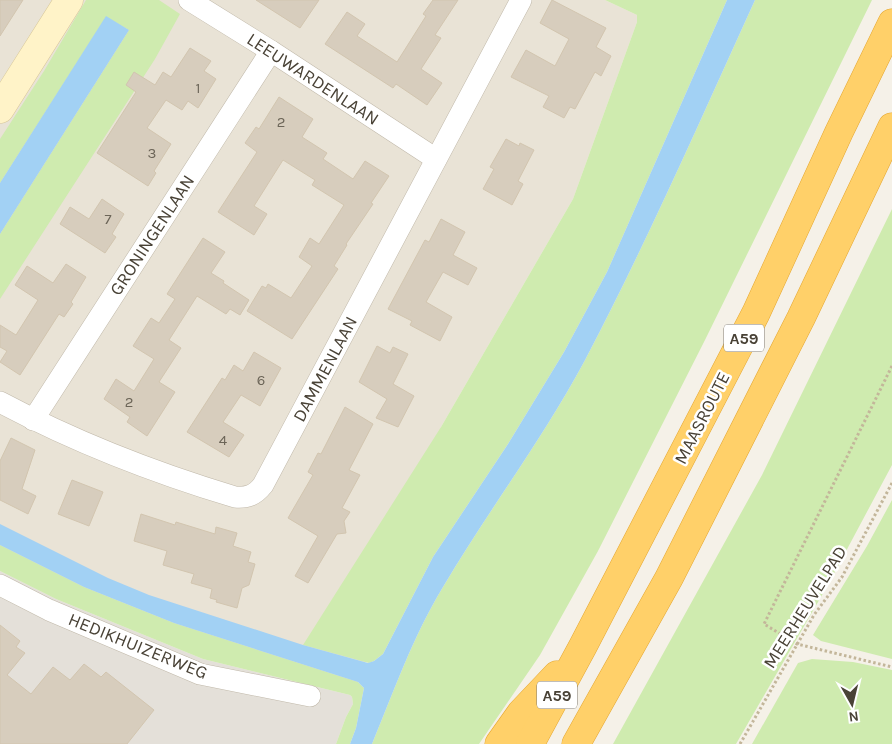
<svg xmlns="http://www.w3.org/2000/svg" width="892" height="744" font-family="Karla,sans-serif">
  <rect width="100%" height="100%" fill="#f5f1e8"/>
  <polygon fill="#e9e3d6" points="0,0 605,0 637,15 637,22 573,199 441,427 355,692 0,563"/>
  <polygon fill="#e4e0d9" points="0,571 56,599 203,659 350,695 352,697 353,704 346,717 336,744 0,744"/>
  <g fill="#cfebaf">
    <polygon points="86,0 159,0 180,14 155,59 0,299 0,234 129,30 106,17 0,183 0,139 44,71"/>
    <polygon points="605,0 727,0 607,272 564,352 508,444 433,557 383,654 374,661 369,663 303,645 441,427 573,199 637,22 637,15"/>
    <path d="M 755,0 L 872,0 L 705,340 L 598,551 L 540,655 L 479,744 L 372,744 C 394,691 413,636 443,587 C 488,511 542,440 584,362 C 646,244 700,121 755,0 Z"/>
    <polygon points="892,209 892,465 829,583 736,744 613,744 762,475"/>
    <polygon points="892,500 892,659 821,641 813,635 867,546"/>
    <polygon points="0,545 84,587 174,623 358,682 364,688 356,728 350,744 336,744 346,717 353,704 352,697 350,695 203,659 56,599 0,571"/>
    <polygon points="812,659 853,662 892,670 892,744 752,744 798,663"/>
  </g>
  <g fill="#a2d1f4">
    <path d="M 727,0 L 755,0 C 700,121 646,244 584,362 C 542,440 488,511 443,587 C 413,636 394,691 372,744 L 350,744 L 356,728 L 364,688 L 358,682 L 174,623 L 84,587 L 0,545 L 0,524 L 108,578 L 149,595 L 303,645 L 368,663 L 374,661 L 383,654 L 433,557 L 508,444 L 564,352 L 607,272 Z"/>
    <polygon points="106,16 129,30 0,234 0,183"/>
  </g>
  <g fill="#d7cdbd" stroke="#d2c5af">
    <polygon points="0,0 23,0 0,36"/>
    <polygon points="256,0 319,0 300,28"/>
    <polygon points="433,0 458,0 435,35 441,38 421,69 442,83 427,105 396,84 393,88 325,44 347,12 365,24 357,36 397,62 426,16 423,14"/>
    <polygon points="552,0 606,28 596,47 611,56 601,76 595,72 575,109 570,107 564,118 543,107 549,96 511,77 526,50 555,66 569,39 540,23"/>
    <polygon points="190,48 211,61 204,71 216,79 198,108 188,101 182,110 166,100 147,128 171,144 154,171 156,173 148,186 97,153 136,92 126,85 134,72 155,85 163,72 171,77"/>
    <polygon points="279,97 313,119 302,137 327,153 323,159 353,179 365,161 389,176 371,203 373,204 346,244 347,245 334,266 338,269 292,339 247,311 262,286 266,288 268,284 291,298 312,266 299,257 310,238 319,244 344,205 312,185 315,180 283,160 254,206 267,214 254,235 218,212 257,152 245,143 256,127 259,129"/>
    <polygon points="506,139 519,146 520,143 534,150 518,181 523,184 512,205 483,189 494,169 490,167"/>
    <polygon points="102,199 124,214 112,234 116,237 105,253 60,224 70,207 89,219"/>
    <polygon points="441,219 465,232 453,255 477,268 468,285 443,272 426,302 452,317 440,341 410,325 412,321 388,309 425,240 429,242"/>
    <polygon points="203,238 225,252 211,273 224,281 223,283 249,300 240,315 230,309 226,314 197,296 169,340 181,348 159,382 175,392 147,436 127,422 130,417 104,399 116,379 134,391 154,359 133,346 151,318 159,323 175,299 167,294"/>
    <polygon points="66,264 86,277 71,302 73,304 64,317 59,314 20,375 0,362 7,351 0,347 0,325 16,335 38,300 15,285 27,266 53,283"/>
    <polygon points="377,346 390,353 393,347 408,354 393,384 414,396 398,427 376,418 387,399 359,382"/>
    <polygon points="254,352 281,368 260,406 241,395 223,422 244,435 229,457 187,432 222,378 225,380 234,365 243,371"/>
    <polygon points="345,407 373,424 349,470 360,475 342,508 350,512 344,521 346,533 337,534 308,583 295,576 318,536 288,518 313,475 308,472 318,453 321,454"/>
    <polygon points="11,438 35,450 22,489 36,496 28,514 0,500 0,461"/>
    <polygon points="72,480 103,492 89,526 58,514"/>
    <polygon points="141,514 175,525 176,522 215,534 216,527 237,533 233,546 251,552 248,562 255,564 249,585 242,588 237,608 216,602 217,600 210,598 212,589 191,583 194,574 163,565 167,551 134,541"/>
    <polygon points="0,625 20,641 16,647 25,653 7,675 31,694 53,667 70,680 84,664 101,677 106,672 154,710 127,744 0,744"/>
  </g>
  <g fill="none" stroke-linecap="round" stroke-linejoin="round">
    <g stroke="#c1b9aa" stroke-width="22">
      <g id="street">
        <polyline points="189,0 271,51 436,159"/>
        <path d="M 0,402 C 77,443 152,472 235,497 C 248,498 255,495 263,485 L 521,0"/>
        <polyline points="33,420 271,51"/>
        <polyline points="0,585 49,610 200,674 310,696"/>
      </g>
    </g>
    <g stroke="#d7c696" stroke-width="29">
      <polyline id="secondary" points="0,109 69,0"/>
    </g>
    <g stroke="#e5a731" stroke-width="29">
      <g id="highway">
        <polyline points="499,744 521,713 557,675"/>
        <polyline points="530,744 583,646 756,313 839,132 892,23"/>
        <polyline points="576,744 669,578 801,318 892,127"/>
      </g>
    </g>
    <g stroke="#c3b69a" stroke-width="3" stroke-dasharray="2.5 2.5" stroke-linecap="butt">
      <polyline points="892,366 764,624 797,644 892,667"/>
      <polyline points="740,744 814,615 842,577 892,483"/>
    </g>
    <use href="#street" stroke="#fff" stroke-width="21"/>
    <use href="#secondary" stroke="#fff3c8" stroke-width="28"/>
    <use href="#highway" stroke="#ffd069" stroke-width="28"/>
  </g>
  <g text-anchor="middle" stroke-width="5" stroke-linejoin="round" paint-order="stroke">
    <g font-size="15" fill="#6c6558">
      <text x="198" y="93">1</text>
      <text x="281" y="127">2</text>
      <text x="152" y="158">3</text>
      <text x="108" y="224">7</text>
      <text x="261" y="385">6</text>
      <text x="129" y="407">2</text>
      <text x="223" y="445">4</text>
    </g>
    <g fill="#fff" stroke="#807b72" stroke-width="1">
      <rect x="724" y="324.5" width="40" height="27" rx="4"/>
      <rect x="537" y="681.5" width="40" height="27" rx="4"/>
    </g>
    <g font-size="16" font-weight="bold" fill="#494236">
      <text x="744" y="344">A59</text>
      <text x="557" y="701">A59</text>
    </g>
    <g font-size="18" fill="#494236" stroke="#fff">
      <text transform="translate(313 79) rotate(33)" y="6">LEEUWARDENLAAN</text>
      <text transform="translate(152 235) rotate(-57)" y="6">GRONINGENLAAN</text>
      <text transform="translate(325 369) rotate(-62)" y="6">DAMMENLAAN</text>
      <text transform="translate(702 418) rotate(-63)" y="6">MAASROUTE</text>
      <text transform="translate(805 607) rotate(-58)" y="6">MEERHEUVELPAD</text>
      <text transform="translate(138 646) rotate(22)" y="6">HEDIKHUIZERWEG</text>
    </g>
  </g>
  <g transform="translate(852 704) rotate(172)" stroke="#ffffff" stroke-width="4" paint-order="stroke">
  <path d="M0-4L9 19L0 12L-9 19Z" fill="#494236"/>
  <text y="-8" font-size="14" font-weight="bold" text-anchor="middle" fill="#494236">N</text>
  </g>
</svg>
